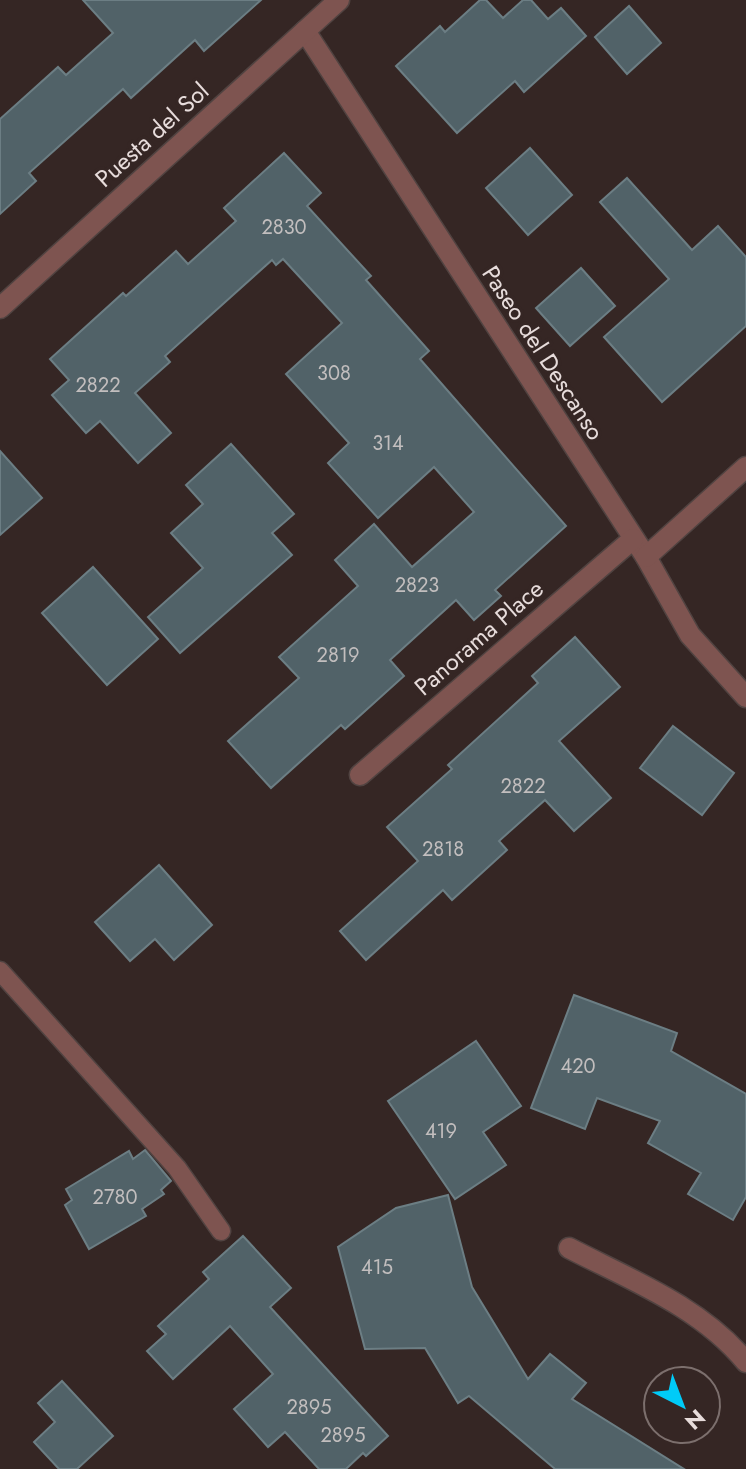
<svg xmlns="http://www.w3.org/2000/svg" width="746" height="1469" font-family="Jost,sans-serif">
  <rect width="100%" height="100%" fill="#352624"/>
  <g fill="#516268" stroke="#6c7e84" stroke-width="2">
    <polygon points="83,0 261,0 204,51 195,40 131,98 123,89 29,173 36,181 0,214 0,119 58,67 66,75 113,33"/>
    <polygon points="480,0 486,0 503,18 523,0 531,0 548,19 561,8 586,36 524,92 515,81 457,133 396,66 440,26 445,32"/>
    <polygon points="629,6 661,43 627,74 595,37"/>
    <polygon points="530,148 572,195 528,235 486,188"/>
    <polygon points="284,153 321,193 307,206 371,276 366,280 429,351 420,359 566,526 495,590 501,596 474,620 456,600 390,660 404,676 345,729 341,725 271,788 228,741 299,678 279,657 358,586 335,560 374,524 412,567 474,512 434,467 378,518 328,463 349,443 286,374 342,323 283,259 276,265 272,260 165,356 170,362 135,393 171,433 138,463 100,421 86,433 52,395 69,380 50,359 123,293 126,296 176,251 188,264 236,221 224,208"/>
    <polygon points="627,178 692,250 718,226 746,257 746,326 662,402 604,337 669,279 600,202"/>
    <polygon points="581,268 615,306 570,346 536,308"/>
    <polygon points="231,444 294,514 272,533 292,555 180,653 148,617 203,568 171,533 203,504 186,485"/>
    <polygon points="0,451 42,498 0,535"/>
    <polygon points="93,567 158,639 107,685 42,613"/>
    <polygon points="575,637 620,687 559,741 611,798 574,831 545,800 499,841 507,850 452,900 443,890 366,960 340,931 418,861 387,827 452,769 448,765 538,683 532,676"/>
    <polygon points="673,726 734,773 702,815 640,768"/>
    <polygon points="159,865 212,925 174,960 155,939 130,961 95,922"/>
    <polygon points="574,995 677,1033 671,1051 746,1094 746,1197 733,1220 688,1194 701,1173 648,1143 660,1121 597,1098 585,1129 531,1108"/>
    <polygon points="476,1041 521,1106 483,1132 506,1165 455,1199 388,1101"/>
    <polygon points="145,1150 171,1181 161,1190 164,1194 142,1209 146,1216 89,1249 65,1205 72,1200 66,1189 129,1151 133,1159"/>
    <polygon points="448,1195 472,1287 528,1379 550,1354 586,1383 572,1399 684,1469 555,1469 469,1396 458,1403 425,1348 365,1349 338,1247 396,1208"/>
    <polygon points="243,1236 291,1288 270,1307 388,1436 366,1456 363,1453 346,1469 319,1469 285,1432 268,1447 234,1409 273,1374 230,1326 173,1379 147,1351 166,1334 158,1326 209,1279 203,1272"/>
    <polygon points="62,1381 113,1436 77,1469 59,1469 34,1442 55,1422 38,1403"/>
  </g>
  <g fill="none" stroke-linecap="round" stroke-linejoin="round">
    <g stroke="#514341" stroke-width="21">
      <polyline id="lane" points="0,971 177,1168 221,1231"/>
    </g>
    <g stroke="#514341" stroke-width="23">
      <g id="street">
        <polyline points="305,31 646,557 690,635 746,697"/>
        <polyline points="0,308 339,0"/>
        <polyline points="646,557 746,467"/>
        <polyline points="360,775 633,539"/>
        <path d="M 569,1248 C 631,1280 701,1307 746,1362"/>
      </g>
    </g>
    <use href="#lane" stroke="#7e5450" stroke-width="18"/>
    <use href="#street" stroke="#7e5450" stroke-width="20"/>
  </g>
  <g text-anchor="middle" stroke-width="7" stroke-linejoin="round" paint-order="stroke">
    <g font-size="20" fill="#c2bebe">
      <text x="284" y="234">2830</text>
      <text x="334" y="380">308</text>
      <text x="98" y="392">2822</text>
      <text x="388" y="450">314</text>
      <text x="417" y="592">2823</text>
      <text x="338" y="662">2819</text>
      <text x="523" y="793">2822</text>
      <text x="443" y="856">2818</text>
      <text x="578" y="1073">420</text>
      <text x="441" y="1138">419</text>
      <text x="115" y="1204">2780</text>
      <text x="377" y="1274">415</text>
      <text x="309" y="1414">2895</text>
      <text x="343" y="1442">2895</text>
    </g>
    <g font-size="24" fill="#e7dcdb" stroke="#352624">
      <text transform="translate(152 135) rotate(-42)" y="8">Puesta del Sol</text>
      <text transform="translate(543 353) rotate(57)" y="8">Paseo del Descanso</text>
      <text transform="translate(479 638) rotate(-41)" y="8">Panorama Place</text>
    </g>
  </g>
  <g transform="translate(682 1405) rotate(138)"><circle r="38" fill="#352624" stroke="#7c6f6d" stroke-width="2"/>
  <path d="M0-6L14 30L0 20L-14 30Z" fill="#00cbf8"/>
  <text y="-12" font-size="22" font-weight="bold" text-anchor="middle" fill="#e7dcdb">N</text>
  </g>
</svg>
